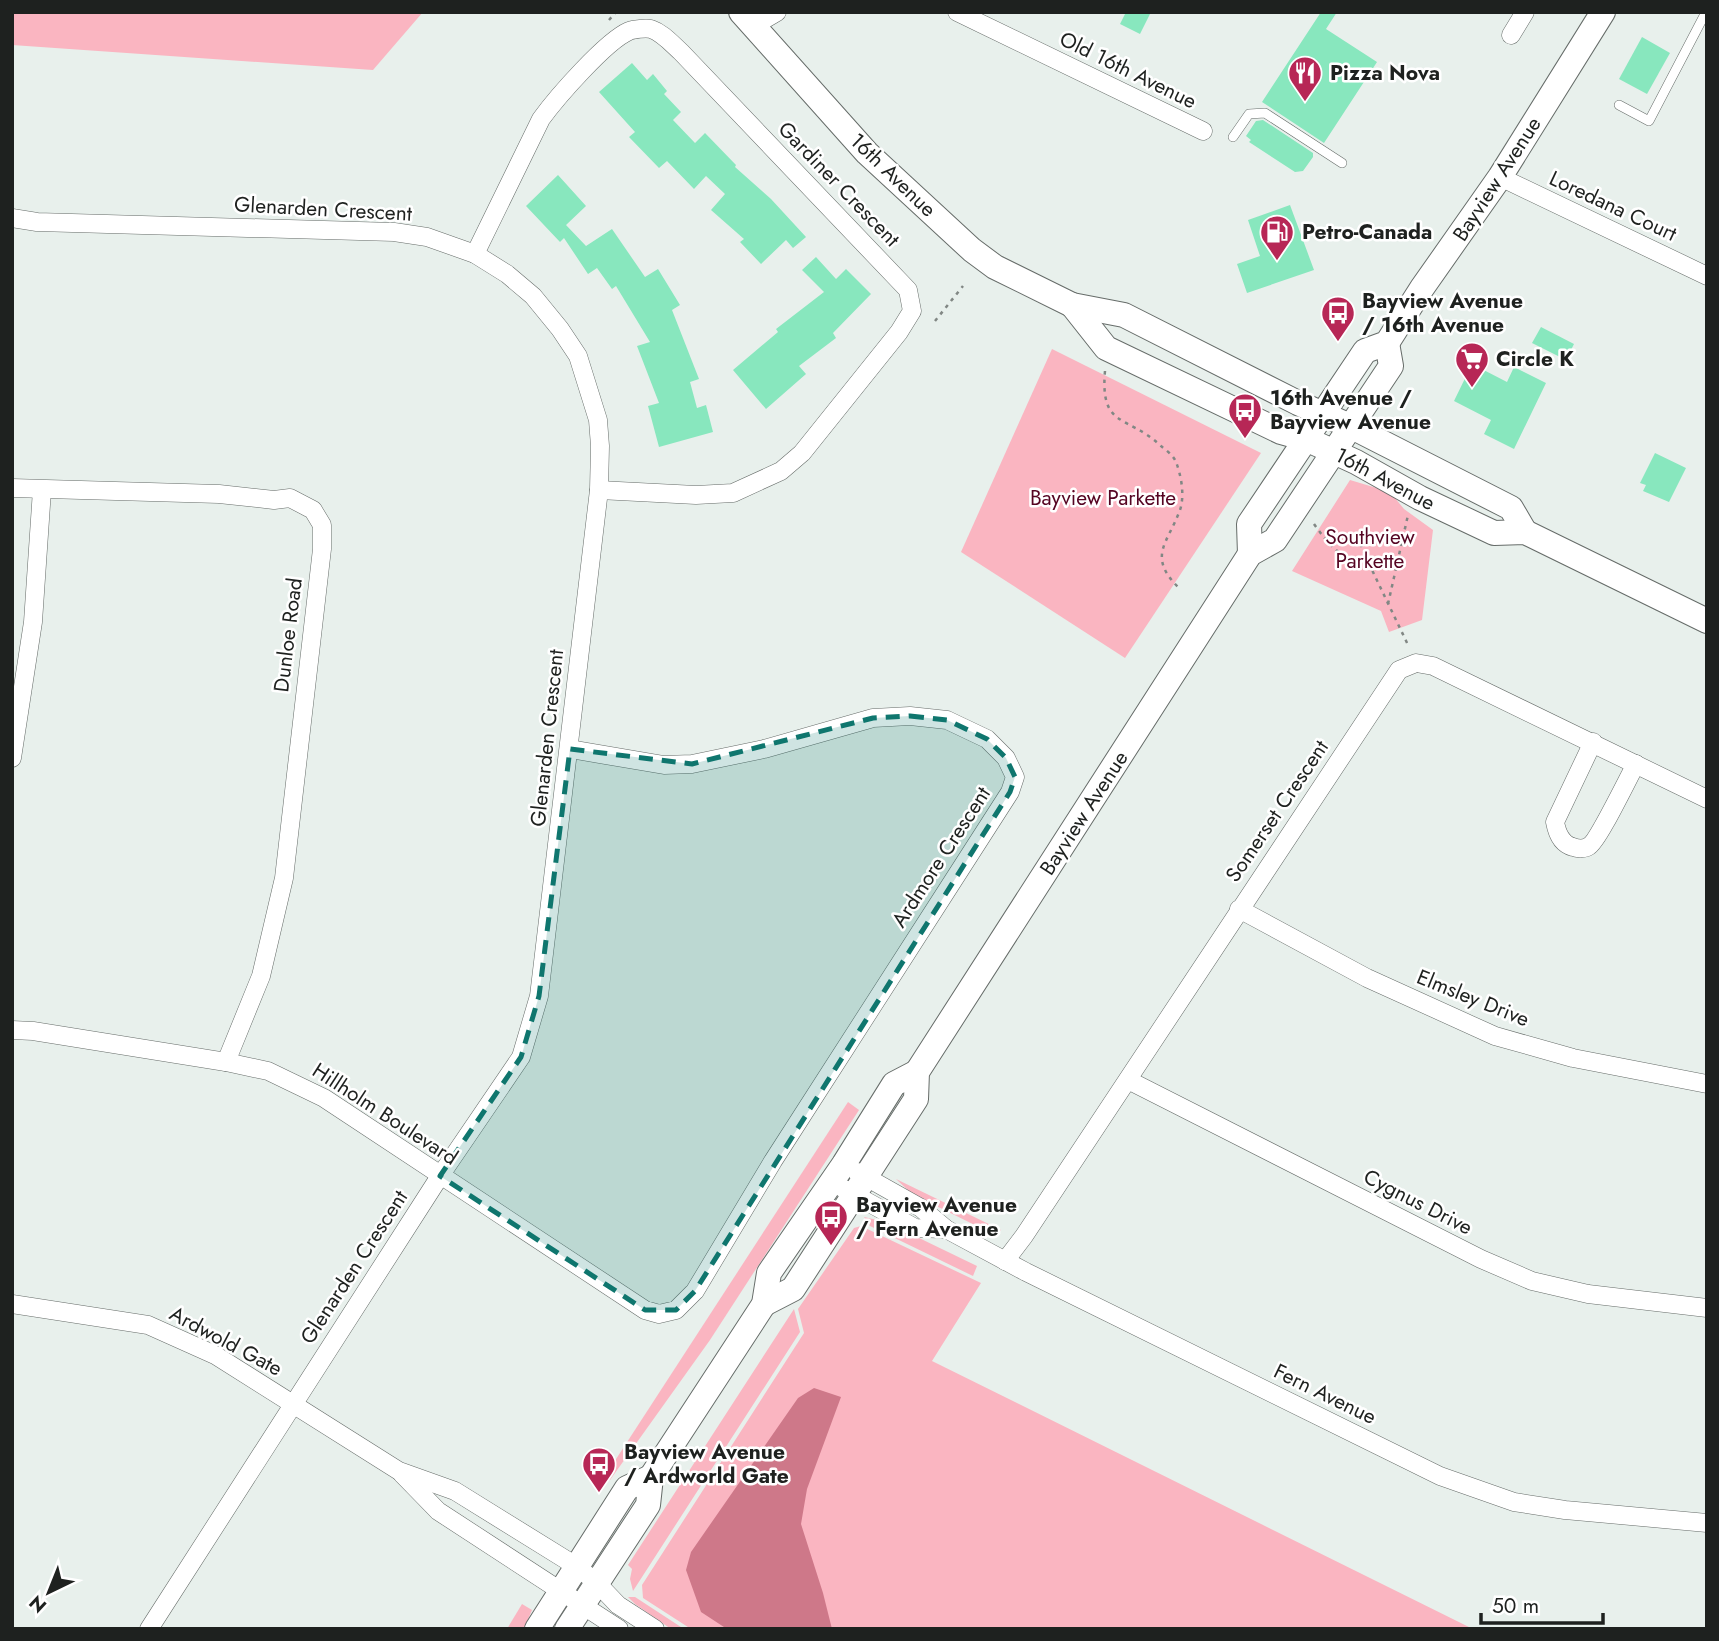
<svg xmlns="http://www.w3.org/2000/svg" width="1719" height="1641" font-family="Jost,sans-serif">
  <rect width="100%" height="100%" fill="#e8f0ec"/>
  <g fill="#fab5c1">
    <polygon points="12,12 423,12 373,70 12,45"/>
    <polygon points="1052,349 1261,453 1125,658 961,552"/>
    <polygon points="1350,480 1390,492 1404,509 1433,530 1422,620 1389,632 1381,611 1292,571"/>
    <polygon points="848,1102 859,1110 710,1340 610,1480 605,1476"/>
    <polygon points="896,1179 1001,1230 995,1235 912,1194"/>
    <polygon points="864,1217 886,1222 977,1266 973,1276 870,1226"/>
    <polygon points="861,1226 981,1283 932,1361 1473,1629 691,1629 643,1598 642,1585 804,1333 798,1309 854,1228"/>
    <polygon points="794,1309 800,1332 633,1591 630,1579 632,1569 628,1565"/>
    <polygon points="628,1597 635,1597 684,1629 671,1629 635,1604"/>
    <polygon points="522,1604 532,1610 524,1629 507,1629"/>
  </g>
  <polygon fill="#ce7889" points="814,1388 841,1397 807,1489 801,1524 823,1593 832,1629 727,1629 701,1612 686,1570 691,1552 798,1398"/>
  <g fill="#88e7be">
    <polygon points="1126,12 1151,12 1140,34 1120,24"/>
    <polygon points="1321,12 1337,12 1326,29 1377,62 1324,143 1262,102"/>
    <polygon points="1642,37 1670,53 1647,94 1619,79"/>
    <polygon points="632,63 647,80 653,74 667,91 664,94 681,112 673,120 695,143 705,133 736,165 735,167 771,199 806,237 793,248 786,240 761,264 740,242 744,239 711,210 725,194 706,176 694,189 667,161 659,168 629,137 635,132 599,92"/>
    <polygon points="1263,120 1313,153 1313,157 1303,171 1295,172 1249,142 1251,140 1246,136 1256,121"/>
    <polygon points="558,175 586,206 566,225 586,246 612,229 645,277 658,269 680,305 672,310 699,379 690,382 697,408 706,405 713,432 659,447 648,406 659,403 637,346 650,342 616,286 612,289 597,268 588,274 564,238 560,242 526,206"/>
    <polygon points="1290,205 1314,270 1247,293 1237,264 1260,256 1248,220"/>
    <polygon points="816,257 836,279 846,269 871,294 833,333 836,338 799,366 806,374 766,409 733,370 778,332 776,329 824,292 802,270"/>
    <polygon points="1541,327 1574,344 1566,360 1532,343"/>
    <polygon points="1472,364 1507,382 1514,367 1546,383 1514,449 1484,434 1491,420 1454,401"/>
    <polygon points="1655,453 1686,468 1669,502 1643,491 1646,485 1640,483"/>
  </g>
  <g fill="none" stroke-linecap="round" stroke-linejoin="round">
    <g stroke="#666c69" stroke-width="10">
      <g id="lane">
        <polyline points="1619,105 1649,121 1706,12"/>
        <polyline points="1233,137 1249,114 1265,113 1342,163"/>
      </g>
    </g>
    <g stroke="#666c69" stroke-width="19">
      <g id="street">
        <polyline points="957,12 1203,131"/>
        <polyline points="755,25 777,12"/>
        <polyline points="1511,35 1525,12"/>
        <polyline points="1500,177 1707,276"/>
        <polyline points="12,218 37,222 394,232 427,237 475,254 507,274 533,296 560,329 578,356 598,420 600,446 599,490 539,996 521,1057 440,1176 149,1629"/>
        <path d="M 475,254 L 541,119 C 557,97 606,41 629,31 C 634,29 646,28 651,29 C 663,33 672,44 681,52 L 908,290 L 912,311 L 899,332 L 802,453 L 781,471 L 733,493 L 696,495 L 599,490"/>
        <polyline points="12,488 219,494 274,500 290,498 313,510 322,525 322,549 284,878 261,976 226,1062"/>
        <path d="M 1593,742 L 1555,822 C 1557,833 1561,844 1573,847 C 1578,849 1585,849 1589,846 C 1598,841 1628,778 1636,764"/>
        <polyline points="12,758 33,622 42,490"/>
        <polyline points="1239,909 1367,978 1495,1036 1573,1058 1707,1084"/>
        <polyline points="12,1030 33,1031 226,1062 268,1071 324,1098 645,1310 659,1314 676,1310 695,1291 773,1161 1010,792 1015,777 1006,758 987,739 947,720 910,716 873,718 764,749 692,764 664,765 570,749"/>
        <polyline points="1128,1080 1481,1259 1532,1281 1588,1294 1707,1308"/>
        <polyline points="857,1172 921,1208 946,1229 1026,1272 1440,1476 1514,1502 1565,1510 1707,1523"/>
        <polyline points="844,1189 915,1228 946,1229"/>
        <polyline points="1005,1261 1024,1236 1399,670 1416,663 1433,666 1707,799"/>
        <polyline points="12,1304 148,1325 215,1355 399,1471 455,1491 576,1566 597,1583 618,1605 655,1629"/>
        <polyline points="402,1474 438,1511 619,1629"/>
      </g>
    </g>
    <g stroke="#666c69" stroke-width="26">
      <g id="secondary">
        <polyline points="741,12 867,153 972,250 995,267 1072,305 1124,315 1298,403 1352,427 1511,508 1525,532"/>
        <polyline points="1072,305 1106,348 1281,432 1306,439 1356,462 1420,498 1494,533 1525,532 1707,621"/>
        <polyline points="1250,554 1249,524 1365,351 1387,343 1422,288 1500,177 1603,12"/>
        <polyline points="764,1304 793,1289 916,1099 917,1072 1250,554 1275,540 1391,366 1387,343"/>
        <polyline points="537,1629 627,1488 651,1477"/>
        <polyline points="567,1629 648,1505 651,1477 764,1304 769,1273 844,1164 894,1084 917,1072"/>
      </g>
    </g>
    <g stroke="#818784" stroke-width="2.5" stroke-dasharray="3.5 5" stroke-linecap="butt">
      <polyline points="609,20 616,12"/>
      <polyline points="935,321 963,286"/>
      <path d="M 1105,371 C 1100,429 1127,414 1161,446 C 1166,450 1173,455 1176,462 C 1181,475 1185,495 1180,510 C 1168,543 1147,556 1178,587"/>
      <path d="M 1314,524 C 1330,547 1346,562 1372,570 L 1409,647"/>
      <polyline points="1357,536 1372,570"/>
      <polyline points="1388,604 1408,515"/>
    </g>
    <use href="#lane" stroke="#fff" stroke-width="9"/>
    <use href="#street" stroke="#fff" stroke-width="18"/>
    <use href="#secondary" stroke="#fff" stroke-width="24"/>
  </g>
  <path fill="#0f766e" fill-opacity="0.2" stroke="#0f766e" stroke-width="5" stroke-dasharray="14 9" stroke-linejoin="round" d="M 910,716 L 947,720 L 987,739 L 1006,758 L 1015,777 L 1010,792 L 695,1291 L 676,1310 L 645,1310 L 440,1176 L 521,1057 L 539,996 L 570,749 L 692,764 L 873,718 Z"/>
  <defs>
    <g id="restaurant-pin" transform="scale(1.75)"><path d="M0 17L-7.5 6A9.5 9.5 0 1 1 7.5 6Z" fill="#b72756" stroke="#fff"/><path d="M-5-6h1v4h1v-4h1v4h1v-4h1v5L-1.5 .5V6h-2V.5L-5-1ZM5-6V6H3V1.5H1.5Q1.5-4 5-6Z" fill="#fff"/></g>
    <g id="fuel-pin" transform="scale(1.75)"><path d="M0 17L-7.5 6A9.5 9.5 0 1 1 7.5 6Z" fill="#b72756" stroke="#fff"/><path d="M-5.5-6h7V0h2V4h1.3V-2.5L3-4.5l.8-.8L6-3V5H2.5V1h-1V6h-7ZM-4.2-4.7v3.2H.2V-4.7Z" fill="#fff"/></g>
    <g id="bus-pin" transform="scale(1.75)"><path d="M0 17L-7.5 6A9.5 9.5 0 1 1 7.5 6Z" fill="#b72756" stroke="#fff"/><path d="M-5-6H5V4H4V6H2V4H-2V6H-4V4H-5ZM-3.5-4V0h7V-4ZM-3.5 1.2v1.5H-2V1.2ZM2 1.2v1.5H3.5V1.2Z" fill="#fff"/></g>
    <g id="supermarket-pin" transform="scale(1.75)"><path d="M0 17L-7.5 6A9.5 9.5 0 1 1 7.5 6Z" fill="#b72756" stroke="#fff"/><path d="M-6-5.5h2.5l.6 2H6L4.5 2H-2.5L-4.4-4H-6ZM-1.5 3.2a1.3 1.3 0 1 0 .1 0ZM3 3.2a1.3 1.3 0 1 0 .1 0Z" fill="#fff"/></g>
  </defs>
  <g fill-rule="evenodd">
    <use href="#restaurant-pin" x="1305" y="73"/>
    <use href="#fuel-pin" x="1277" y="232"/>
    <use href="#bus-pin" x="1338" y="313"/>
    <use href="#supermarket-pin" x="1472" y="359"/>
    <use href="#bus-pin" x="1245" y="410"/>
    <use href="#bus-pin" x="831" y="1217"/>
    <use href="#bus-pin" x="599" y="1464"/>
  </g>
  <g text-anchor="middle" stroke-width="5" stroke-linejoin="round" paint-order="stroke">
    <g font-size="21" fill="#1e211f" stroke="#fff">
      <text transform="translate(1128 70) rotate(26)" y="7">Old 16th Avenue</text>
      <text transform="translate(893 175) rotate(44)" y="7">16th Avenue</text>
      <text transform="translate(1497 179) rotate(-57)" y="7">Bayview Avenue</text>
      <text transform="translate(839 184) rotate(46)" y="7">Gardiner Crescent</text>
      <text transform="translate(1613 206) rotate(25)" y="7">Loredana Court</text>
      <text transform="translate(323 209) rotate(3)" y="7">Glenarden Crescent</text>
      <text transform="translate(1385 479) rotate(28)" y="7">16th Avenue</text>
      <text transform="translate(288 635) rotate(-83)" y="7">Dunloe Road</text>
      <text transform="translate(547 738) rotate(-84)" y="7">Glenarden Crescent</text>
      <text transform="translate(1277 811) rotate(-56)" y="7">Somerset Crescent</text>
      <text transform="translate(1084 813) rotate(-57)" y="7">Bayview Avenue</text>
      <text transform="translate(941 857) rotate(-57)" y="7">Ardmore Crescent</text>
      <text transform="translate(1473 998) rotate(22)" y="7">Elmsley Drive</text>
      <text transform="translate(385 1114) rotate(33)" y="7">Hillholm Boulevard</text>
      <text transform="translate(1418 1202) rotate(27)" y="7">Cygnus Drive</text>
      <text transform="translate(354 1267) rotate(-57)" y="7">Glenarden Crescent</text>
      <text transform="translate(226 1341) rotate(28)" y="7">Ardwold Gate</text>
      <text transform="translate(1325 1394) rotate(26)" y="7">Fern Avenue</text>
    </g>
    <g font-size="21" font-weight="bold" fill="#1e211f" stroke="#fff" text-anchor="start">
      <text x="1330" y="80">Pizza Nova</text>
      <text x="1302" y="239">Petro-Canada</text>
      <text x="1362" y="308">Bayview Avenue<tspan x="1362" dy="24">/ 16th Avenue</tspan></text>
      <text x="1496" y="366">Circle K</text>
      <text x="1270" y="405">16th Avenue /<tspan x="1270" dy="24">Bayview Avenue</tspan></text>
      <text x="856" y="1212">Bayview Avenue<tspan x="856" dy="24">/ Fern Avenue</tspan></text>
      <text x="624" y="1459">Bayview Avenue<tspan x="624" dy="24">/ Ardworld Gate</tspan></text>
    </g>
    <g font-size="21" fill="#550422" stroke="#fff">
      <text x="1103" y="505">Bayview Parkette</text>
      <text x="1370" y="544">Southview<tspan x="1370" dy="24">Parkette</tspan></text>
    </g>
  </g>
  <rect width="1719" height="1641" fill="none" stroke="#1e211f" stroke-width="28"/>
  <g transform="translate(49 1592) rotate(223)" stroke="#ffffff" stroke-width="5" paint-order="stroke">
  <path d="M0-5L12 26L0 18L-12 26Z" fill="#1e211f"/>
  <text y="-10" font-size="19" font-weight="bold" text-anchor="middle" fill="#1e211f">N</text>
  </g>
  <path d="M1481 1613v10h122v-10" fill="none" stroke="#1e211f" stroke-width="3.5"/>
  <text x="1492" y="1613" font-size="21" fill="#1e211f" stroke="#ffffff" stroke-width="5" paint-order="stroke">50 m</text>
</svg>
